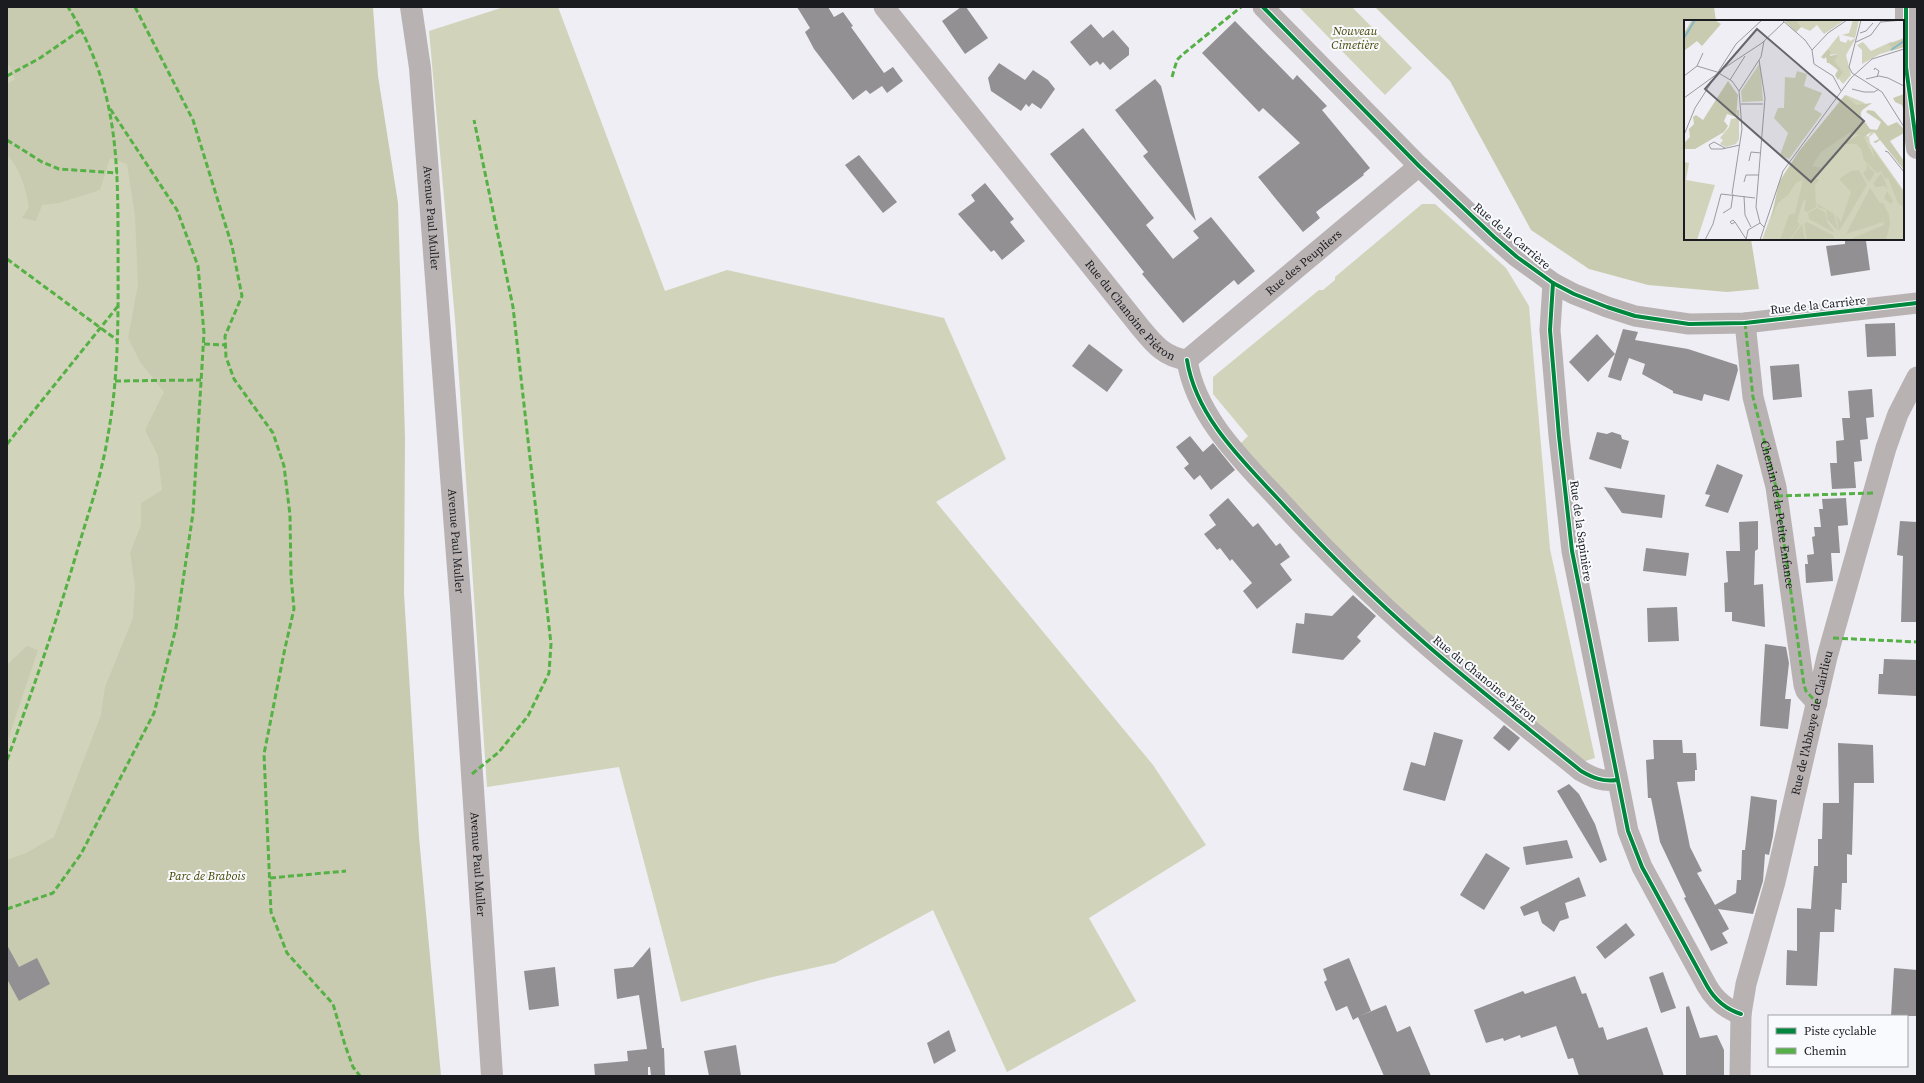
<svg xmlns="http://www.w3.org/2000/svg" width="1924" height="1083" font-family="'Source Serif 4',serif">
  <rect width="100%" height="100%" fill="#eeeef4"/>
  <g fill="#d1d4ba">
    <polygon points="7,7 315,7 7,1053"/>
    <polygon points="504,7 558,7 665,291 727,270 944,318 1006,459 936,502 1153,765 1206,845 1089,918 1136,1001 1007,1072 933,910 835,963 768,978 681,1002 619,767 487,787 455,319 429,31"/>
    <polygon points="1299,7 1352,7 1412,68 1385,95"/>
    <polygon points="1422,204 1435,204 1506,268 1529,306 1550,549 1595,758 1582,762 1414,624 1236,448 1248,436 1213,394 1213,377 1319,290 1323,290 1335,280 1335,277"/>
  </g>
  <g fill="#c9cbb0">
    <path d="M 7,7 L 373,7 L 378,76 L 398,203 L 405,437 L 404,594 L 419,837 L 441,1076 L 7,1076 L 7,860 L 26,853 L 54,837 L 101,715 L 105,687 L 133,618 L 135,586 L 130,553 L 141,525 L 141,503 L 162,490 L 158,456 L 145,430 L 164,392 L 140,362 L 128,338 L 138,285 L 135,216 L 127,164 L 110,158 L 100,190 L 59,203 L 42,205 L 36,221 L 22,218 L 29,207 C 25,188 21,169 7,155 L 7,84 L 15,79 L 9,65 L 7,65 Z"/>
    <polygon points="1375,7 1714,7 1716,21 1685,21 1685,239 1751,239 1759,289 1727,292 1648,285 1589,269 1531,230 1450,81"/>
    <polygon points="27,646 38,650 7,742 7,665"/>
  </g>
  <g fill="#929092">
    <polygon points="797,7 828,7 834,17 843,12 853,26 851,27 884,73 893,67 903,81 887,93 882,86 870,94 866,90 853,100 814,49 805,32 810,28"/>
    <polygon points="961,7 966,7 988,38 965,54 942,21"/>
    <polygon points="1235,21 1293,80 1297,75 1327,106 1322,110 1370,168 1363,174 1364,175 1316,212 1320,218 1303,232 1258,177 1300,143 1263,108 1259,112 1202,53"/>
    <polygon points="1091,24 1103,38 1113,30 1129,48 1129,55 1110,70 1103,62 1100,65 1097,61 1090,66 1070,42"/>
    <polygon points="999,63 1025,80 1033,70 1048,80 1055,89 1041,109 1032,103 1029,107 1026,104 1021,111 991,91 988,78"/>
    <polygon points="1155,79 1161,86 1196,221 1143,156 1148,152 1115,110"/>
    <polygon points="1083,128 1154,218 1146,225 1173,259 1199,238 1193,231 1211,217 1255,271 1238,285 1234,280 1183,323 1142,274 1144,272 1050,154"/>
    <polygon points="859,155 897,202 883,213 845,165"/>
    <polygon points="985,183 1014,219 1010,222 1025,241 1002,260 994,250 991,252 958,214 975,201 971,195"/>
    <polygon points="1845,239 1863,239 1863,241 1866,241 1870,270 1831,276 1826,246 1845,244"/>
    <polygon points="1895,323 1896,356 1867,357 1865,324"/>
    <polygon points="1623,329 1638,332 1635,340 1688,349 1737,365 1738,370 1729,401 1704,394 1702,401 1673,393 1673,391 1642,374 1645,364 1629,358 1621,381 1608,377"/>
    <polygon points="1597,334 1615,354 1588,382 1569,362"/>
    <polygon points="1089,344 1123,370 1107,392 1072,366"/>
    <polygon points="1799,364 1802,397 1773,400 1770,366"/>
    <polygon points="1872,389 1874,417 1866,418 1868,439 1860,440 1862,461 1854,462 1856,488 1832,489 1830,463 1837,463 1836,441 1844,440 1842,418 1850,418 1848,391"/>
    <polygon points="1597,432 1607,434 1612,432 1621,435 1622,439 1629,441 1621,469 1589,459"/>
    <polygon points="1190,436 1203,452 1213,443 1235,470 1211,490 1200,475 1194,480 1184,468 1189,464 1176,447"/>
    <polygon points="1717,464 1743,475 1728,513 1705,506 1710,495 1705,494"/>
    <polygon points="1604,487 1665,495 1662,518 1622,513"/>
    <polygon points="1228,498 1253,527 1258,523 1276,546 1280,543 1290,557 1280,564 1292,580 1257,609 1243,591 1252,583 1232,559 1230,561 1220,548 1217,550 1204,534 1216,525 1209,515"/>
    <polygon points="1846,498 1848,525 1838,526 1840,553 1831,553 1833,581 1806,583 1805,564 1808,564 1807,555 1814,554 1812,537 1815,536 1814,527 1821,527 1819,509 1823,509 1822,499"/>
    <polygon points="1758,521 1758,549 1755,551 1754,585 1763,584 1765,627 1732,621 1732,612 1725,612 1724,583 1728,582 1726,551 1740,551 1739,522"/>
    <polygon points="1900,521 1917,522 1917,622 1901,622 1903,556 1897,555"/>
    <polygon points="1646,548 1689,553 1686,576 1643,571"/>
    <polygon points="1353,595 1376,616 1357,637 1361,641 1343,660 1292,653 1296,623 1304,624 1305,613 1332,616"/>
    <polygon points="1677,607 1679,641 1648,642 1647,608"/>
    <polygon points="1765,644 1786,647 1789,663 1785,699 1791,699 1788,729 1760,726"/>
    <polygon points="1884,659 1917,660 1917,696 1878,694 1879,674 1883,674"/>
    <polygon points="1504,725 1520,738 1509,751 1493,738"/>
    <polygon points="1434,732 1463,740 1445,801 1403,790 1411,762 1425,766"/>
    <polygon points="1653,740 1682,740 1683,753 1696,753 1697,770 1695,770 1695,781 1677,782 1690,847 1702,871 1697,873 1715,905 1736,893 1737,880 1741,880 1742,850 1745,850 1751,796 1777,800 1773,836 1769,855 1765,854 1763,881 1753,914 1718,909 1729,929 1722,933 1728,943 1711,951 1684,898 1686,897 1660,842 1651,798 1648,798 1646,760 1654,759"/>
    <polygon points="1838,743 1873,745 1874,783 1854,783 1852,855 1847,854 1847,883 1842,883 1841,910 1835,909 1834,932 1820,932 1817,986 1786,985 1787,950 1797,951 1797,908 1811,909 1814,866 1818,866 1818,839 1822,839 1823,803 1839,803"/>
    <polygon points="1569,784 1579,794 1595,824 1607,860 1600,863 1557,791"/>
    <polygon points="1567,840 1573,858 1526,865 1523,847"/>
    <polygon points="1486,853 1510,868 1484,910 1460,895"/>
    <polygon points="1579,877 1586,896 1565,903 1569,918 1560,921 1554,932 1542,923 1538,911 1524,916 1520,907"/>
    <polygon points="1626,923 1635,935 1605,959 1596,947"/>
    <polygon points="7,945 19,967 37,958 50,984 19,1001 7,979"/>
    <polygon points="650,947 662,1048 664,1048 665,1076 651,1076 650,1067 648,1067 648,1076 595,1076 594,1064 628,1061 627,1051 647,1049 639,995 617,999 614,969 633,967"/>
    <polygon points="1349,958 1371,1011 1360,1016 1386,1005 1397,1032 1410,1026 1431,1076 1384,1076 1358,1017 1353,1020 1347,1006 1336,1011 1324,982 1327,980 1323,969"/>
    <polygon points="555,967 559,1006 529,1010 524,971"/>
    <polygon points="1894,968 1917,970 1917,1016 1891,1016"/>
    <polygon points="1663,972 1676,1008 1661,1013 1649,977"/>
    <polygon points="1575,976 1582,994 1586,993 1599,1028 1603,1027 1607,1040 1647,1027 1664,1076 1579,1076 1573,1058 1568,1059 1556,1026 1521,1038 1520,1035 1504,1041 1503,1038 1486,1043 1474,1010 1523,991 1525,994"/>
    <polygon points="1689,1006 1700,1038 1717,1035 1724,1050 1724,1076 1686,1076 1686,1007"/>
    <polygon points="949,1030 956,1051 934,1064 927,1043"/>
    <polygon points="736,1045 741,1076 709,1076 704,1051"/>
  </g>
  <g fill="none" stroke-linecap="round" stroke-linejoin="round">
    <g stroke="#b9b2b3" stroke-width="21">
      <path id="s1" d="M 884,7 L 1140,327 C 1154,344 1164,357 1187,360"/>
      <polyline points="1263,7 1419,166 1494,237 1517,257 1553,283 1574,294 1607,307 1635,316 1689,324 1745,323 1917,303"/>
      <path d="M 1553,283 L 1550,330 L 1559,436 L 1572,551 L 1628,831 L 1642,867 L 1707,986 C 1715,1000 1725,1009 1741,1014"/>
      <polyline points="1745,323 1753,397 1776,487 1804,685 1806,691 1817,703"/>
      <path d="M 1187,360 C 1196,417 1242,460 1280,501 C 1324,549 1371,596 1420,639 C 1472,685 1527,727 1581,771 C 1593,778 1603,782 1617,780"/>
      <path id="s2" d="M 1187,360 L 1419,166"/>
      <path id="s3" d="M 1740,1076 L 1741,1014 L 1746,984 L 1775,882 L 1827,657 L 1886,448 L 1898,414 L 1917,377"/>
    </g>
    <g stroke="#b9b2b3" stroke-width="22">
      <polyline points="1906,7 1906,67 1917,148"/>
      <polyline points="1913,387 1917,385"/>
    </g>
    <path stroke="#b8b2b3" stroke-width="22" id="s4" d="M 411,7 L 420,68 L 461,608 L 492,1076"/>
    <g stroke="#55b145" stroke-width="3" stroke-dasharray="6 3" stroke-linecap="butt">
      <polyline points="135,7 193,120 232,246 242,296 225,336 226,357 234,379 273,433 284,466 290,515 291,576 294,609 285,648 264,754 271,912 287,953 333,1004 345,1045 353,1067 360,1076"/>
      <polyline points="7,76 40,58 82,29"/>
      <polyline points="1172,77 1177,60 1182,55 1241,7"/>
      <polyline points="7,140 42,162 59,169 118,173"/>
      <polyline points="7,259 117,340"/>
      <path id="s5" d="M 1745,323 L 1753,397 L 1776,487 L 1804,685 L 1806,691 L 1817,703"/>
      <polyline points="204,344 226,345"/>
      <polyline points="115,381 201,380"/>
      <polyline points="7,444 118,306"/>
      <polyline points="1777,496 1874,493"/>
      <polyline points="1833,638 1917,642"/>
      <path d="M 7,760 C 33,690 57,620 78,548 C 89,511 102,474 108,435 C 120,370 118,302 118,236 C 118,150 115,82 68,7"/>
      <polyline points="472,774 499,752 528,716 549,673 551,644 513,307 474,120"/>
      <polyline points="270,878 346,871"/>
      <polyline points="7,909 53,893 81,854 154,713 176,628 193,513 204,333 198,266 177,210 109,107"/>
    </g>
    <g stroke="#f9fafe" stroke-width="6">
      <g id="cycleway">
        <polyline points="1263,7 1419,166 1494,237 1517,257 1553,283 1574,294 1607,307 1635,316 1689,324 1745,323 1917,303"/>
        <polyline points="1906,7 1906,67 1917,148"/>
        <path d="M 1553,283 L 1550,330 L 1559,436 L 1572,551 L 1628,831 L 1642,867 L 1707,986 C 1715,1000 1725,1009 1741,1014"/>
        <path d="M 1187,360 C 1196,417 1242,460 1280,501 C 1324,549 1371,596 1420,639 C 1472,685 1527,727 1581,771 C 1593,778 1603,782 1617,780"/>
      </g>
    </g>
    <use href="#cycleway" stroke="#00873e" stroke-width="4"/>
  </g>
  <g text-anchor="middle" stroke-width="4" stroke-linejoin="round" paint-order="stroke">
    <g font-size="12" font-style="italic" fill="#464804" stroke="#f9fafe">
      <text x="1355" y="35">Nouveau<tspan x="1355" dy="14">Cimetière</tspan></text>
      <text x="207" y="880">Parc de Brabois</text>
    </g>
    <g font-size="12" fill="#1b1c20" stroke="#f9fafe">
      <text dy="4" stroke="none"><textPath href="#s4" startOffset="212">Avenue Paul Muller</textPath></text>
      <text transform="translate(1512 236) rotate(40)" y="4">Rue de la Carrière</text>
      <text dy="4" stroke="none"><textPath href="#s2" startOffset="152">Rue des Peupliers</textPath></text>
      <text transform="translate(1818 305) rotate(-6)" y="4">Rue de la Carrière</text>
      <text dy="4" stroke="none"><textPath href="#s1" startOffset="391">Rue du Chanoine Piéron</textPath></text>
      <text dy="4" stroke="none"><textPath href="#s5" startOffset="195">Chemin de la Petite Enfance</textPath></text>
      <text transform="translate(1581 531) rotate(82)" y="4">Rue de la Sapinière</text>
      <text dy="4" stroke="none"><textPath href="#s4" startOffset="536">Avenue Paul Muller</textPath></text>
      <text transform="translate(1485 679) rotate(39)" y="4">Rue du Chanoine Piéron</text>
      <text dy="4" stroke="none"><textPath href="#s3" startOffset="362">Rue de l'Abbaye de Clairlieu</textPath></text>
      <text dy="4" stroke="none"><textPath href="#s4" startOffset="860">Avenue Paul Muller</textPath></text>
    </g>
  </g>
  <g transform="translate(1684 20)">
    <rect width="220" height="220" fill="#eeeef4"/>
    <path d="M 100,0 L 161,0 L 140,14 L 133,5 L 126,11 L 117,7 L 112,12 ZM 169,0 L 175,0 L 171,18 L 158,15 L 165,13 ZM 155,15 L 156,21 L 162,23 L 164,19 L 166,21 L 172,18 L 162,35 L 167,55 L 159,64 L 155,59 L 158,51 L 149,41 L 155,34 L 145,35 L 147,34 L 143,30 ZM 179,22 L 187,31 L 207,22 L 220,27 L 196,34 L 178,44 L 178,30 L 173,25 ZM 76,43 L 79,81 L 58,82 L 57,71 ZM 113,51 L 123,54 L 120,66 L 138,73 L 130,89 L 138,94 L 105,139 L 96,135 L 104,113 L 90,98 L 94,88 L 100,88 L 101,57 L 111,58 ZM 162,75 L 181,83 L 177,93 L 178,110 L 184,117 L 187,112 L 190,113 L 185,117 L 186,123 L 220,171 L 220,220 L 78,220 L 90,187 L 147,94 ZM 52,90 L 55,90 L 55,119 L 52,124 L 42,127 L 36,124 L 39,120 L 36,118 L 45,107 L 47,99 L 53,98 ZM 0,142 L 5,143 L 2,160 L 31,165 L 13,220 L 0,220 Z" fill="#d1d4ba"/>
    <path d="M 8,0 L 31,0 L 37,4 L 18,26 L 13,21 L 0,31 L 0,13 ZM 100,0 L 117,0 L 113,2 L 117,7 L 112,12 ZM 220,18 L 220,27 L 210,30 L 204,24 ZM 143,30 L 147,31 L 146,36 L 155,34 L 150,41 L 159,52 L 154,60 L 151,55 L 154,50 L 145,43 L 143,43 L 142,37 L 140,39 L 137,37 ZM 44,61 L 54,75 L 52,97 L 43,94 L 40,101 L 44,106 L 40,112 L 11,129 L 1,129 L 1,122 L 6,117 L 5,109 L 10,104 L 9,97 L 12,95 L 19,100 ZM 220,74 L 220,92 L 218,85 L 211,82 L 209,78 ZM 161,75 L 172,85 L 188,83 L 177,91 L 176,95 L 186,109 L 193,110 L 197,102 L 182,92 L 184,90 L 190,91 L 204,106 L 213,102 L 220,109 L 220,113 L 206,121 L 220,141 L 220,150 L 196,120 L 192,123 L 189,122 L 195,119 L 191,113 L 187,112 L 180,117 L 191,140 L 188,128 L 220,173 L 220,188 L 214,183 L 204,158 L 201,159 L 197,151 L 193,153 L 180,140 L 177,129 L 172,124 L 157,124 L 176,115 L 165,113 L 137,132 L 128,146 L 137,148 L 134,157 L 130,157 L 135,160 L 131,165 L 132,187 L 123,192 L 120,190 L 122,180 L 119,181 L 113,202 L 116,204 L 106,220 L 96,220 L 105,195 L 111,193 L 119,160 L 112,163 L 104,175 L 94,183 L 87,199 L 95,162 L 115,131 ZM 181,143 L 191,153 L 185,162 L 179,154 L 183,148 ZM 175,150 L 183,165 L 155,211 L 152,195 L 157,202 L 167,172 L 155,159 L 167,151 ZM 197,153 L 201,161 L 204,170 L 201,166 L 192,167 L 189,164 ZM 186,168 L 196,183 L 199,183 L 205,195 L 206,204 L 202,220 L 164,220 L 200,205 L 196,185 L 199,202 L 162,214 ZM 203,171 L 209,181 L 207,184 L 200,178 ZM 132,183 L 150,194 L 154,211 L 143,199 L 142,190 L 134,187 ZM 133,188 L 141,192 L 143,202 L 151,213 L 125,199 L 124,193 ZM 123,202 L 150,216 L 150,218 L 123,220 L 120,204 ZM 118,204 L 121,220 L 107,220 L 112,212 Z" fill="#c9cbb0"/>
    <path fill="none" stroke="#86b7c4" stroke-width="2" d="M 0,18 L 11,0M 207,30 L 220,21"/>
    <path fill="none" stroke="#9a9a9f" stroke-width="1" d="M 98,0 L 121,20 L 128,30M 177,0 L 165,47 L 168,53 L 198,72 L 220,107M 197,2 L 219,0M 176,13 L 182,11 L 189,3M 172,22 L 187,15 L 198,0M 128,30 L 130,44 L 149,56 L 157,71M 128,30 L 144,13 L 163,0M 75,40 L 81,78 L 72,187 L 76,203 L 80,207M 13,46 L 19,33M 37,50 L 78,23 L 100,2M 190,50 L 191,48 L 195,51 L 193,57M 0,56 L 13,46 L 33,52 L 48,61 L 55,71 L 58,109 L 48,174M 182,59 L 195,56 L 204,58 L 220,66M 46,60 L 61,36M 168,69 L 180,72 L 190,72 L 195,69M 55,71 L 77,37 L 80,21M 0,78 L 33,54M 57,84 L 79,84M 0,115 L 11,88 L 52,24 L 78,0M 41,128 L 30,122 L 25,125 L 27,129 L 38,129 L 56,125M 201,131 L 204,132 L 220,152M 65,141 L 67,132 L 77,133M 60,162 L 62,155 L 75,155M 60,176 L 61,195 L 67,207M 39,193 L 47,188 L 49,174M 49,200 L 51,202 L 48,204 L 46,202 ZM 51,202 L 62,219M 21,220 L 29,204 L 37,174 L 71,178M 62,220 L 64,210 L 76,203M 76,220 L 99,151 L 167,58 L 188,39 L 220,29"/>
    <path fill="#65666a" fill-opacity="0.15" stroke="#65666a" stroke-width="2" d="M 73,9 L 180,101 L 127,162 L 21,69 Z"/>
    <rect width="220" height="220" fill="none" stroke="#1b1c20" stroke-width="2"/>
  </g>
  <rect width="1924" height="1083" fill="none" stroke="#1b1c20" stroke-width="16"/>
  <rect x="1768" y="1015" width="140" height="52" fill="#f9fafe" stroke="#a0a1a5"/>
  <rect x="1776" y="1028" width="20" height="6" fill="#00873e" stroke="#a0a1a5"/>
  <text x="1804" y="1035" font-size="12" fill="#1b1c20">Piste cyclable</text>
  <rect x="1776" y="1048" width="20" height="6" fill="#55b145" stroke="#a0a1a5"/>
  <text x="1804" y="1055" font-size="12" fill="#1b1c20">Chemin</text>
</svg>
